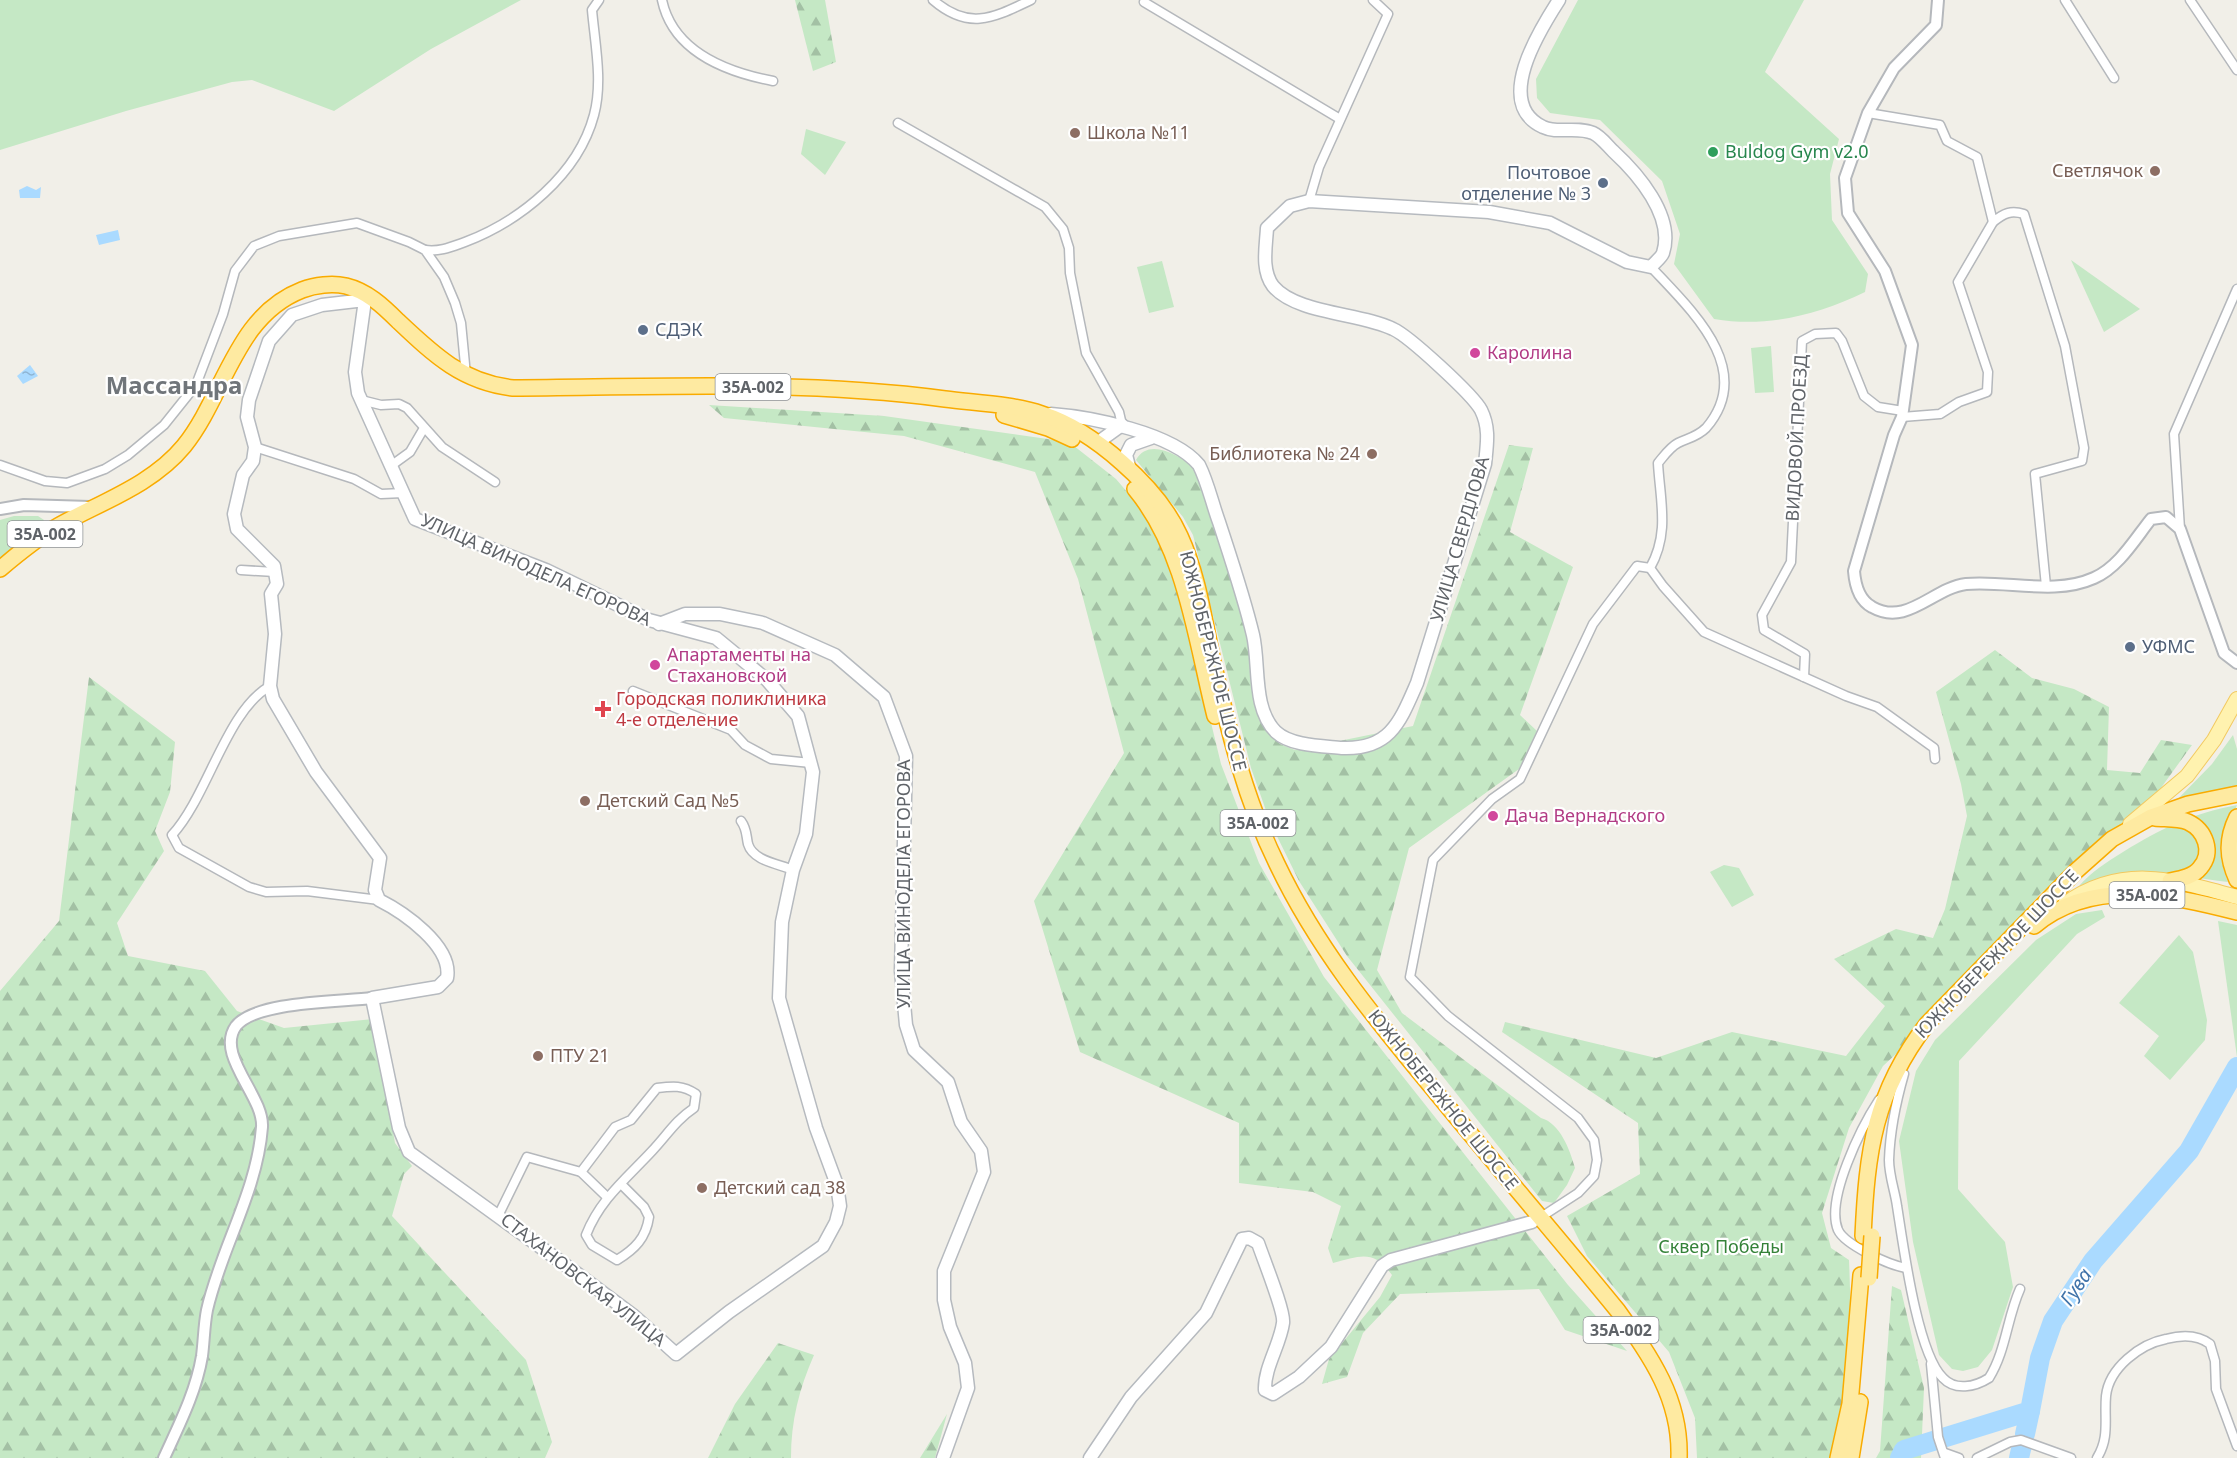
<svg xmlns="http://www.w3.org/2000/svg" width="2237" height="1458" font-family="'Noto Sans',sans-serif">
  <defs>
    <pattern id="forest-firs" width="22" height="20" patternUnits="userSpaceOnUse" patternTransform="scale(1.5)"><rect width="22" height="20" fill="#c5e8c5"/><path d="M5 1l3.5 6h-7zM16 11l3.5 6h-7z" fill="#a3c0a4"/></pattern>
    <pattern id="water-ripples" width="26" height="14" patternUnits="userSpaceOnUse" patternTransform="scale(1.5)"><rect width="26" height="14" fill="#aadaff"/><path d="M2 4q2-2 4 0t4 0M15 11q2-2 4 0t4 0" fill="none" stroke="#8eb4d2"/></pattern>
  </defs>
  <rect width="100%" height="100%" fill="#f1efe8"/>
  <g fill="#c5e8c5">
    <polygon points="0,0 521,0 431,49 334,111 252,80 232,82 126,111 0,150"/>
    <path d="M 1578,0 L 1804,0 L 1765,72 L 1839,139 L 1830,174 L 1832,220 L 1868,274 L 1865,292 C 1817,315 1767,328 1714,319 L 1674,264 L 1680,234 L 1662,181 L 1600,120 L 1550,113 L 1537,98 L 1536,79 Z"/>
    <polygon points="806,129 846,142 825,175 801,154"/>
    <polygon points="2071,260 2140,309 2104,332"/>
    <polygon points="1162,261 1174,307 1149,313 1137,267"/>
    <polygon points="1771,346 1774,392 1755,393 1751,348"/>
    <polygon points="14,516 38,516 44,520 38,529 0,558 0,520"/>
    <polygon points="2233,735 2237,749 2237,787 2173,804 2212,764"/>
    <path d="M 2237,805 C 2224,842 2213,839 2228,882 C 2178,875 2127,865 2079,886 C 2091,872 2107,862 2123,852 C 2162,828 2191,814 2237,805 Z"/>
    <polygon points="1724,865 1739,868 1754,895 1732,907 1710,872"/>
    <polygon points="2102,910 2105,917 2077,934 1959,1061 1958,1189 2005,1242 2013,1287 1992,1350 1978,1367 1963,1371 1952,1369 1939,1355 1913,1242 1899,1141 1916,1071 1935,1040 2036,940 2076,914"/>
    <polygon points="2218,921 2237,925 2237,1057"/>
    <polygon points="2179,935 2193,952 2207,1020 2205,1040 2170,1080 2144,1056 2159,1036 2119,1003"/>
  </g>
  <g fill="url(#forest-firs)">
    <polygon points="795,0 825,0 836,62 813,71"/>
    <path d="M 709,405 L 884,416 L 1069,442 L 1116,479 L 1152,521 L 1177,582 L 1221,764 L 1259,863 L 1324,977 L 1568,1285 L 1627,1351 L 1565,1330 L 1539,1289 L 1400,1294 L 1363,1333 L 1347,1377 L 1322,1384 L 1329,1359 L 1380,1297 L 1392,1275 C 1373,1249 1361,1256 1333,1263 L 1328,1248 L 1341,1206 L 1313,1192 L 1239,1183 L 1239,1123 L 1080,1052 L 1034,901 L 1124,753 L 1078,579 L 1035,472 L 904,436 L 724,418 Z"/>
    <path d="M 1509,445 L 1533,448 L 1510,532 L 1573,567 L 1520,715 L 1537,731 L 1519,769 L 1409,848 L 1377,970 L 1402,1013 L 1541,1118 C 1560,1123 1570,1150 1575,1168 L 1567,1185 L 1554,1203 L 1542,1201 L 1347,956 L 1299,881 L 1270,822 L 1251,768 L 1193,535 L 1183,517 L 1136,460 C 1148,437 1179,455 1194,467 L 1248,631 L 1269,731 L 1280,744 L 1295,750 L 1413,726 Z"/>
    <path d="M 1995,650 L 2032,678 L 2074,689 L 2109,707 L 2107,770 L 2140,773 L 2161,740 L 2192,745 L 2158,792 L 2040,894 L 1923,1029 L 1883,1066 L 1849,1128 L 1822,1213 L 1831,1248 L 1849,1260 C 1852,1326 1851,1395 1831,1458 L 1697,1458 L 1695,1418 L 1669,1352 L 1587,1256 L 1567,1216 L 1640,1174 L 1638,1123 L 1502,1032 L 1505,1022 L 1656,1058 L 1732,1032 L 1846,1056 L 1885,1006 L 1834,959 L 1896,929 L 1933,938 L 1945,909 L 1967,816 L 1961,784 L 1936,692 Z"/>
    <polygon points="89,677 175,742 170,792 155,831 164,851 117,923 128,956 205,971 237,1011 284,1028 373,1019 395,1143 412,1166 404,1174 392,1216 526,1360 552,1442 545,1458 0,1458 0,991 59,921"/>
    <polygon points="1892,1286 1901,1290 1924,1388 1921,1458 1876,1458 1880,1451"/>
    <path d="M 778,1343 L 814,1355 C 799,1389 791,1421 791,1458 L 708,1458 L 735,1404 Z"/>
    <polygon points="947,1414 935,1458 920,1458"/>
  </g>
  <g fill="url(#water-ripples)">
    <polygon points="27,186 36,190 41,187 40,198 20,198 19,190"/>
    <polygon points="118,230 120,240 99,245 96,235"/>
    <polygon points="30,365 38,376 23,384 17,376"/>
  </g>
  <g fill="none" stroke-linecap="round" stroke-linejoin="round">
    <g stroke="#aadaff" stroke-width="20">
      <polyline points="2025,1434 2030,1411"/>
      <polyline points="1900,1458 1904,1450 2030,1411 2040,1358 2053,1321 2093,1261 2189,1151 2237,1067"/>
      <polyline points="2019,1458 2022,1445"/>
    </g>
    <g stroke="#b5b8bc" stroke-width="11">
      <g id="minor">
        <path d="M 662,0 C 673,52 726,72 773,81"/>
        <path d="M 933,0 C 969,31 993,18 1031,0"/>
        <polyline points="2065,0 2114,78"/>
        <polyline points="2190,0 2237,70"/>
        <polyline points="1144,2 1340,119"/>
        <path d="M 1868,113 L 1940,125 L 1947,141 L 1977,157 L 1993,222 C 2004,213 2011,210 2024,214 L 2065,346 L 2084,448 L 2082,461 L 2035,474 L 2046,586"/>
        <polyline points="898,123 1045,207 1063,229 1069,248 1070,273 1086,353 1119,412 1122,425"/>
        <polyline points="1309,201 1319,167 1388,14 1373,0"/>
        <path d="M 425,250 C 440,252 451,247 465,242 C 520,221 578,175 594,115 C 603,82 595,44 592,10 L 599,0"/>
        <path d="M 1651,267 C 1690,309 1757,369 1706,428 C 1697,437 1688,438 1678,443 C 1670,447 1664,456 1658,463 C 1660,500 1670,533 1650,568 L 1663,586 L 1704,632 L 1846,696 L 1877,707 L 1934,748 L 1935,759"/>
        <polyline points="361,400 381,405 399,404 407,408 442,447 495,482"/>
        <polyline points="1902,417 1940,414 1959,402 1987,392 1988,372 1958,282 1993,222"/>
        <polyline points="255,447 354,479 381,494 403,493"/>
        <polyline points="0,465 45,481 67,483 105,469 128,455 164,425 196,385 223,314 235,271 254,246 279,236 357,223 409,242 425,250 444,277 455,303 461,323 466,375"/>
        <polyline points="392,465 410,452 424,428"/>
        <polyline points="2180,529 2174,434 2237,289"/>
        <polyline points="241,570 275,572"/>
        <polyline points="1804,677 1805,654 1764,630 1762,615 1791,562 1802,341 1815,334 1836,333 1842,341 1864,396 1878,407 1903,411"/>
        <path d="M 270,686 C 226,711 208,796 172,835 L 179,848 L 249,887 L 266,892 L 307,891 L 379,900"/>
        <polyline points="633,691 731,730 745,745 771,759 811,763"/>
        <path d="M 741,821 C 747,829 746,835 748,844 C 753,861 779,864 793,870"/>
        <path d="M 1904,1074 C 1896,1102 1890,1131 1889,1160 C 1889,1176 1895,1191 1897,1206 C 1903,1243 1917,1353 1943,1378 C 1955,1391 1975,1387 1989,1378 C 2006,1351 2007,1318 2020,1289"/>
        <path d="M 1879,1100 C 1862,1126 1825,1199 1838,1230 C 1845,1245 1889,1265 1906,1268"/>
        <polyline points="581,1172 607,1197"/>
        <path d="M 499,1214 L 527,1157 L 581,1172 L 615,1127 L 631,1120 L 657,1088 C 673,1086 683,1085 696,1094 L 694,1108 C 676,1120 667,1135 652,1151 C 627,1178 600,1199 586,1235 L 592,1245 L 617,1260 C 635,1249 646,1238 649,1217 L 644,1207 L 621,1184"/>
        <polyline points="1538,1219 1578,1193 1594,1176 1597,1160 1594,1140 1578,1118 1448,1016 1410,977 1433,860 1492,799 1520,779 1593,624 1637,566 1650,568"/>
        <polyline points="1931,1364 1938,1437 1945,1458"/>
        <polyline points="1945,1453 1959,1458"/>
        <polyline points="1977,1458 2010,1442 2021,1440 2071,1458"/>
        <path d="M 2097,1458 C 2110,1437 2104,1419 2106,1396 C 2109,1368 2140,1344 2166,1339 C 2181,1335 2197,1334 2210,1344 L 2215,1361 L 2216,1389 L 2237,1446"/>
      </g>
    </g>
    <g stroke="#b5b8bc" stroke-width="14">
      <g id="tertiary">
        <path d="M 1938,0 L 1936,25 L 1894,68 L 1868,113 L 1845,178 L 1848,213 L 1885,271 L 1912,345 L 1902,417 L 1894,435 L 1854,571 C 1855,584 1859,600 1872,607 C 1907,627 1933,588 1966,584 C 2007,580 2054,596 2094,578 C 2119,567 2135,539 2151,519 L 2166,517 L 2180,529 L 2224,653 L 2237,663"/>
        <polyline points="0,509 24,505 90,507"/>
        <path d="M 164,1458 C 179,1425 196,1392 202,1356 C 204,1341 204,1325 207,1310 C 221,1248 257,1192 262,1127 C 264,1096 215,1055 236,1026 C 256,1001 340,1002 372,998"/>
      </g>
    </g>
    <g stroke="#b6babf" stroke-width="15">
      <g id="secondary">
        <path d="M 365,300 L 355,372 L 358,393 L 415,519 L 546,570 L 649,620 L 716,638 L 767,680 L 798,716 L 813,772 L 806,834 L 793,870 L 782,922 L 779,998 L 816,1128 L 837,1185 L 840,1206 L 836,1222 L 823,1246 L 729,1312 L 676,1354 L 634,1316 L 575,1272 L 409,1152 L 399,1128 L 372,998 L 438,987 L 447,978 C 453,946 403,912 379,900 L 375,890 L 380,858 L 316,772 L 273,699 L 270,686 L 275,634 L 271,594 L 277,584 L 274,566 L 237,529 L 234,514 L 243,475 L 253,461 L 255,447 L 247,417 L 249,400 L 269,341 L 292,315 L 322,305 Z"/>
        <path d="M 1051,414 C 1091,417 1173,433 1199,465 C 1208,483 1212,503 1219,522 C 1231,559 1244,597 1253,635 C 1260,665 1252,708 1276,732 C 1291,746 1322,746 1342,748 C 1390,750 1400,722 1417,683 L 1485,464 C 1487,444 1490,428 1481,410 C 1473,395 1409,336 1393,329 C 1362,313 1296,314 1273,286 C 1261,270 1266,247 1267,228 L 1290,206 L 1309,201 L 1489,212 L 1550,223 L 1627,262 L 1651,267 C 1655,262 1661,258 1663,253 C 1675,216 1637,173 1613,151 C 1607,145 1600,136 1593,133 C 1577,126 1557,134 1543,127 C 1493,104 1539,31 1559,0"/>
        <polyline points="1097,443 1122,425"/>
        <polyline points="1130,470 1126,455 1131,445 1151,438"/>
        <polyline points="659,624 685,614 720,614 763,623 835,655 884,697 906,756 901,971 906,1025 914,1050 948,1082 961,1122 981,1151 984,1172 944,1271 944,1300 950,1327 965,1363 968,1388 943,1458"/>
        <path d="M 1090,1458 L 1131,1397 L 1206,1313 L 1242,1239 L 1249,1238 L 1258,1243 C 1263,1258 1285,1312 1283,1323 C 1280,1345 1264,1368 1265,1390 L 1273,1394 L 1299,1377 L 1331,1347 L 1382,1266 L 1391,1260 L 1532,1222"/>
      </g>
    </g>
    <g stroke="#f2c960" stroke-width="16">
      <g id="primary">
        <polyline points="2130,824 2187,776 2214,740 2237,699"/>
        <polyline points="2237,848 2237,850"/>
        <path d="M 2065,904 C 2122,863 2175,880 2237,897"/>
      </g>
    </g>
    <g stroke="#f9ab00" stroke-width="18">
      <g id="trunk">
        <polyline points="1004,415 1048,428 1072,439"/>
        <path d="M 1135,489 C 1186,550 1196,641 1215,716"/>
        <path d="M 0,569 C 19,553 37,538 58,526 C 101,502 152,485 184,446 C 225,395 235,316 302,290 C 315,285 332,283 346,286 C 367,291 383,306 398,321 C 434,355 462,382 513,388 C 657,387 802,380 945,399 C 977,403 1012,404 1042,414 C 1093,430 1158,487 1180,536 C 1198,575 1204,620 1213,662 C 1229,732 1245,799 1277,864 C 1316,946 1372,1015 1430,1085 C 1492,1161 1556,1235 1618,1311 C 1651,1357 1681,1399 1679,1458"/>
        <path d="M 2237,817 C 2226,839 2227,858 2237,880"/>
        <path d="M 2155,818 C 2165,819 2179,818 2188,822 C 2205,830 2214,852 2200,868 C 2193,877 2180,879 2170,881"/>
        <path d="M 2034,926 C 2092,877 2170,895 2237,912"/>
        <path d="M 1863,1236 C 1867,1151 1874,1093 1927,1024 L 2076,871 L 2112,839 L 2151,817 L 2188,804 L 2237,794"/>
        <polyline points="1838,1458 1850,1404 1861,1275"/>
        <polyline points="1851,1458 1860,1402"/>
      </g>
    </g>
    <use href="#minor" stroke="#fff" stroke-width="8"/>
    <use href="#tertiary" stroke="#fff" stroke-width="10"/>
    <use href="#secondary" stroke="#fff" stroke-width="12"/>
    <use href="#primary" stroke="#fff2af" stroke-width="14"/>
    <use href="#trunk" stroke="#feeaa1" stroke-width="15"/>
    <g stroke="#f9ab00" stroke-width="18" stroke-linecap="butt">
      <polyline id="trunk-bridge" points="1869,1278 1872,1236"/>
    </g>
    <use href="#trunk-bridge" stroke="#feeaa1" stroke-width="15"/>
  </g>
  <g fill="#8d6e63" stroke="#fff" stroke-width="2">
    <circle cx="1075" cy="133" r="6"/>
    <circle cx="2155" cy="171" r="6"/>
    <circle cx="1372" cy="454" r="6"/>
    <circle cx="585" cy="801" r="6"/>
    <circle cx="538" cy="1056" r="6"/>
    <circle cx="702" cy="1188" r="6"/>
  </g>
  <circle fill="#2e9e5b" stroke="#fff" stroke-width="2" cx="1713" cy="152" r="6"/>
  <g fill="#5c6f8a" stroke="#fff" stroke-width="2">
    <circle cx="1603" cy="183" r="6"/>
    <circle cx="643" cy="330" r="6"/>
    <circle cx="2130" cy="647" r="6"/>
  </g>
  <g fill="#d1479c" stroke="#fff" stroke-width="2">
    <circle cx="1475" cy="353" r="6"/>
    <circle cx="655" cy="665" r="6"/>
    <circle cx="1493" cy="816" r="6"/>
  </g>
  <path fill="#e0444e" stroke="#fff" stroke-width="2" d="M600 700h6v6h6v6h-6v6h-6v-6h-6v-6h6z"/>
  <g text-anchor="middle" stroke-width="4.5" stroke-linejoin="round" paint-order="stroke">
    <g fill="#fff" stroke="#8f9295" stroke-width="1.5">
      <rect x="715.5" y="374" width="75" height="26" rx="4.5"/>
      <rect x="7.5" y="521" width="75" height="26" rx="4.5"/>
      <rect x="1220.5" y="810" width="75" height="26" rx="4.5"/>
      <rect x="2109.5" y="882" width="75" height="26" rx="4.5"/>
      <rect x="1583.5" y="1317" width="75" height="26" rx="4.5"/>
    </g>
    <g font-size="16" font-weight="bold" fill="#5f6368">
      <text x="753" y="393">35А-002</text>
      <text x="45" y="540">35А-002</text>
      <text x="1258" y="829">35А-002</text>
      <text x="2147" y="901">35А-002</text>
      <text x="1621" y="1336">35А-002</text>
    </g>
    <g font-size="18" fill="#785e54" stroke="#fff" text-anchor="start">
      <text x="1087" y="139">Школа №11</text>
      <text x="2143" y="177" text-anchor="end">Светлячок</text>
      <text x="1360" y="460" text-anchor="end">Библиотека № 24</text>
      <text x="597" y="807">Детский Сад №5</text>
      <text x="550" y="1062">ПТУ 21</text>
      <text x="714" y="1194">Детский сад 38</text>
    </g>
    <g font-size="18" fill="#27864d" stroke="#fff" text-anchor="start">
      <text x="1725" y="158">Buldog Gym v2.0</text>
    </g>
    <g font-size="18" fill="#4e5e75" stroke="#fff" text-anchor="start">
      <text x="1591" y="179" text-anchor="end">Почтовое<tspan x="1591" dy="21">отделение № 3</tspan></text>
      <text x="655" y="336">СДЭК</text>
      <text x="2142" y="653">УФМС</text>
    </g>
    <g font-size="18" fill="#b23c85" stroke="#fff" text-anchor="start">
      <text x="1487" y="359">Каролина</text>
      <text x="667" y="661">Апартаменты на<tspan x="667" dy="21">Стахановской</tspan></text>
      <text x="1505" y="822">Дача Вернадского</text>
    </g>
    <g font-size="18" fill="#5f6368" stroke="#fff">
      <text transform="translate(1797 438) rotate(-87)" y="6">ВИДОВОЙ ПРОЕЗД</text>
      <text transform="translate(1460 539) rotate(-74)" y="6">УЛИЦА СВЕРДЛОВА</text>
      <text transform="translate(536 570) rotate(24)" y="6">УЛИЦА ВИНОДЕЛА ЕГОРОВА</text>
      <text transform="translate(1213 661) rotate(76)" y="6">ЮЖНОБЕРЕЖНОЕ ШОССЕ</text>
      <text transform="translate(904 884) rotate(-90)" y="6">УЛИЦА ВИНОДЕЛА ЕГОРОВА</text>
      <text transform="translate(1997 954) rotate(-46)" y="6">ЮЖНОБЕРЕЖНОЕ ШОССЕ</text>
      <text transform="translate(1443 1100) rotate(51)" y="6">ЮЖНОБЕРЕЖНОЕ ШОССЕ</text>
      <text transform="translate(583 1280) rotate(38)" y="6">СТАХАНОВСКАЯ УЛИЦА</text>
    </g>
    <g font-size="18" fill="#be3a42" stroke="#fff" text-anchor="start">
      <text x="616" y="705">Городская поликлиника<tspan x="616" dy="21">4-е отделение</tspan></text>
    </g>
    <g font-size="18" fill="#348238" stroke="#fff">
      <text x="1721" y="1253">Сквер Победы</text>
    </g>
    <g font-size="20" font-style="italic" fill="#4174aa" stroke="#fff">
      <text transform="translate(2076 1287) rotate(-56)" y="7">Гува</text>
    </g>
    <g font-size="24" font-weight="bold" fill="#70757a" stroke="#fff">
      <text x="174" y="394">Массандра</text>
    </g>
  </g>
</svg>
